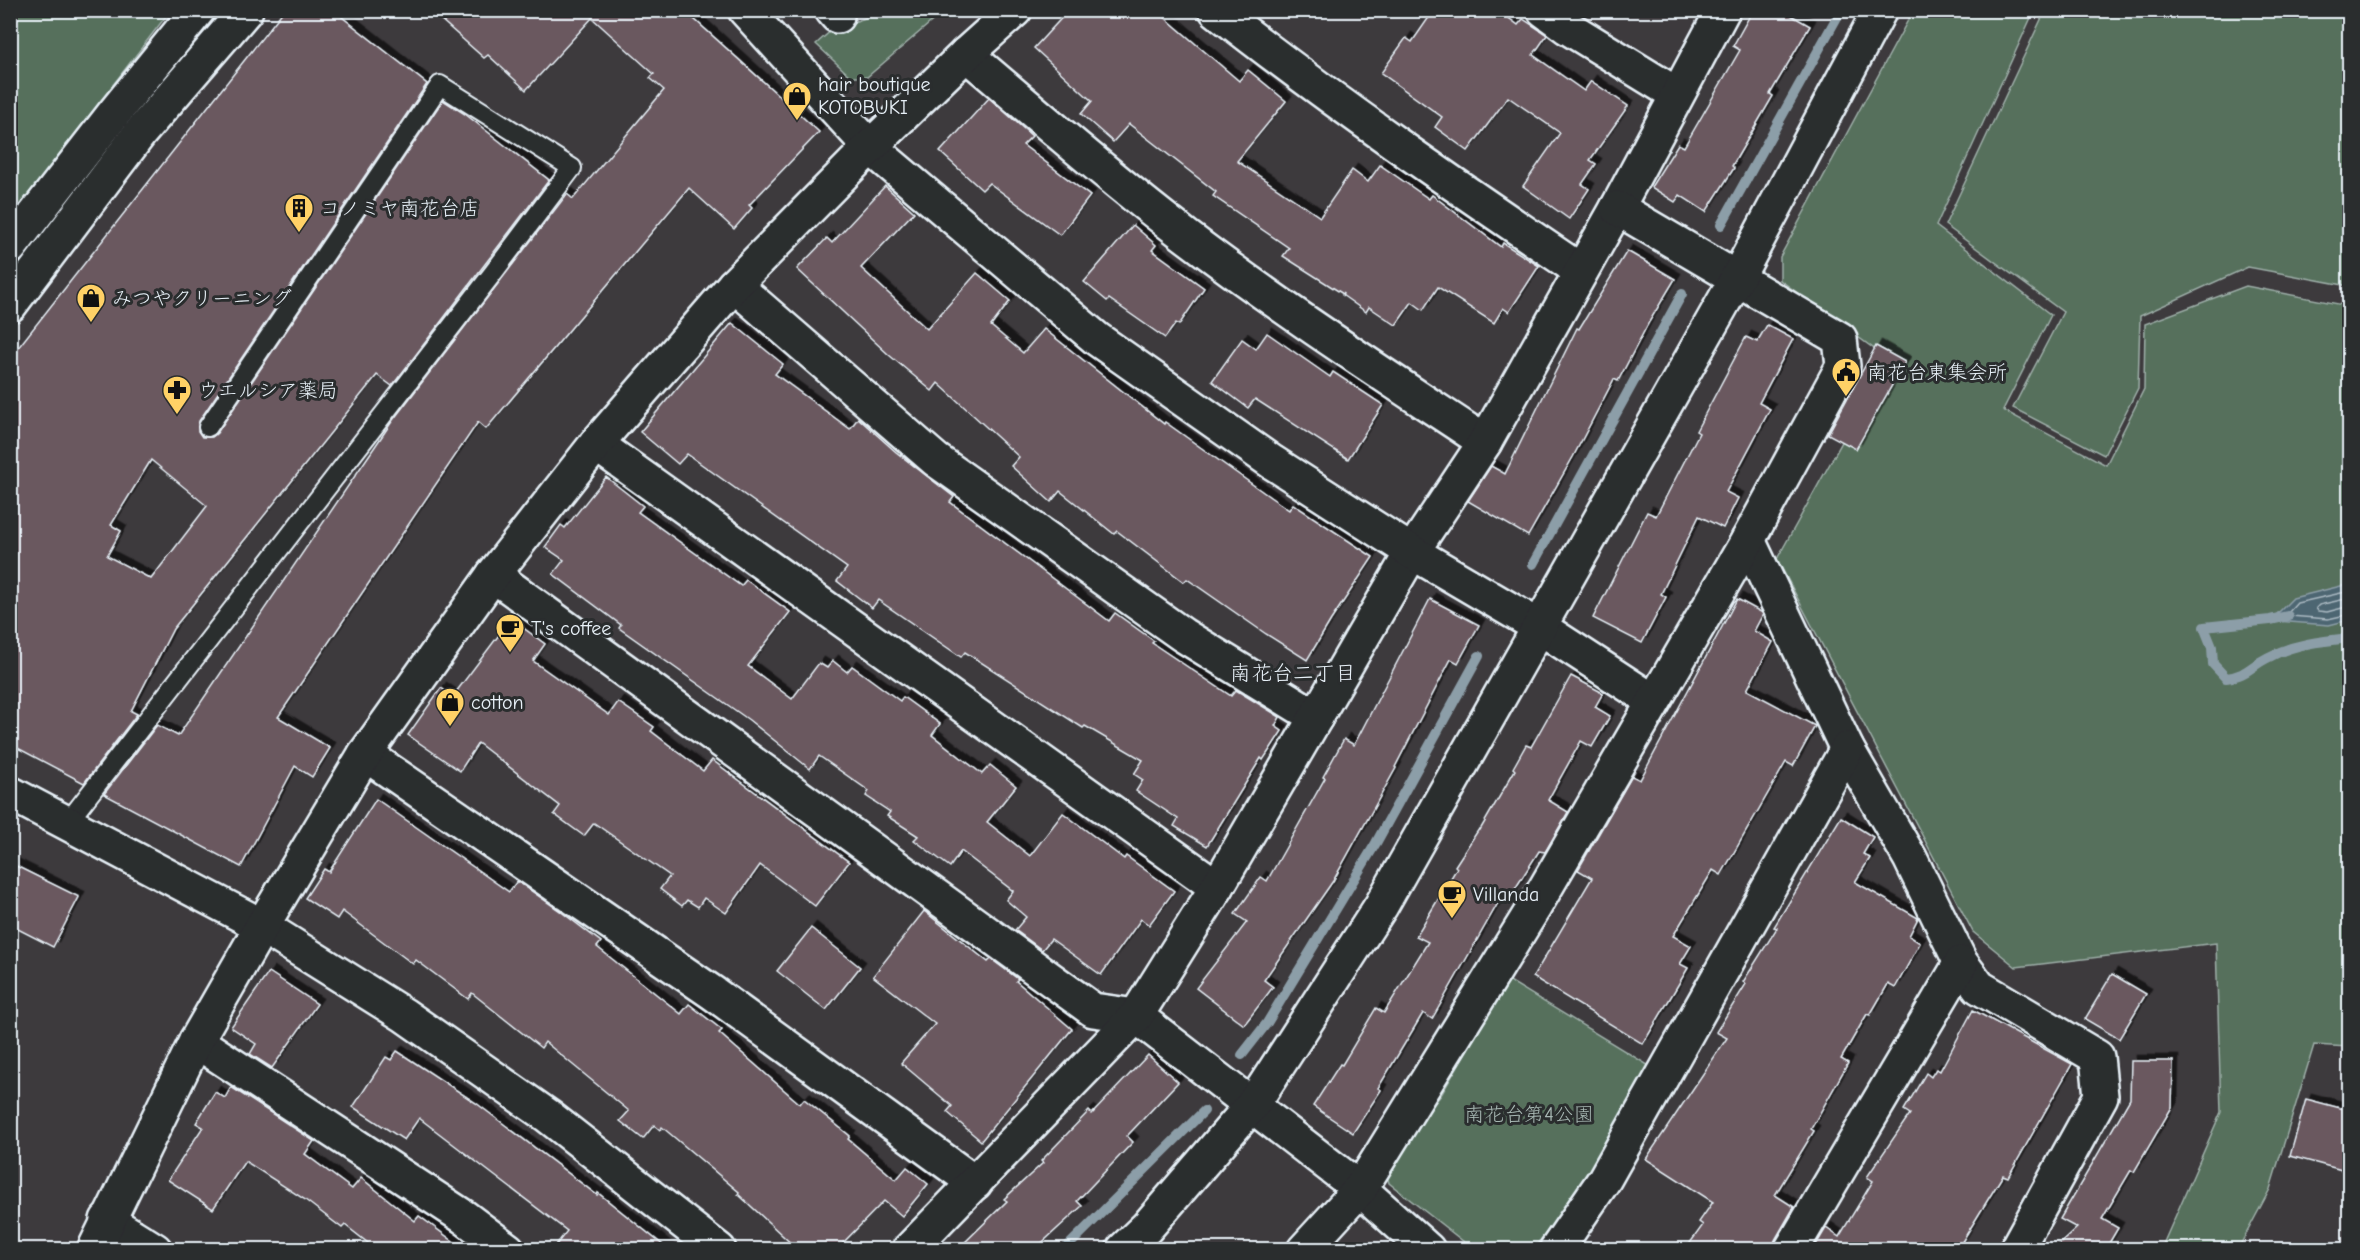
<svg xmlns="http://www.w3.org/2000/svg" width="2360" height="1260" font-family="'Comic Neue','Klee One',sans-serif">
  <defs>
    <filter id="shadow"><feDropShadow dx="5.5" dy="-5.5" stdDeviation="0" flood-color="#0009"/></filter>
  </defs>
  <rect width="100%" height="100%" fill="#3d3a3d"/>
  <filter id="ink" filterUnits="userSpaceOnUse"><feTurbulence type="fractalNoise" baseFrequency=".0167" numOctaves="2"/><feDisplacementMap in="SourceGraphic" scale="12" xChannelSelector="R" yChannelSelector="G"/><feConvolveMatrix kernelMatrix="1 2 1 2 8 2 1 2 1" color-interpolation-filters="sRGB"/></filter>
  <g filter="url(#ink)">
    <g fill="#566f5c" stroke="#9fb0aa" stroke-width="1.5">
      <polygon points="11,10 170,11 11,217 10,11"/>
      <polygon points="874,11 944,11 867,77 851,77 816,44 833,29 865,18"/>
      <polygon points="1913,11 2034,11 1936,226 2051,315 2003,410 2106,465 2144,389 2145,324 2246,286 2349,306 2349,1047 2314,1045 2270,1189 2238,1249 2161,1249 2221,1112 2216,943 2016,967 1973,932 1777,559 1888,359 1780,280 1780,257"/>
      <polygon points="2045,11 2349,11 2349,286 2248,267 2140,316 2138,388 2104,455 2013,408 2063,312 1945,225"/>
      <polygon points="1508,980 1656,1070 1592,1176 1533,1249 1473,1249 1389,1183 1384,1165 1441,1095"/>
    </g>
    <polygon fill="#4e6672" stroke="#8c9ea8" stroke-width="1.5" points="2349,584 2349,620 2329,625 2277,621 2275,616 2293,598"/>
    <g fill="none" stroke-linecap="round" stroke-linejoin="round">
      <g stroke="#aab9c2" stroke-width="1.5">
        <polyline points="2350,591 2297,603 2288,613 2290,616 2328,619 2350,614"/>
        <polyline points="2350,598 2319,605 2316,608 2318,611 2327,612 2350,606"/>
      </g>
      <g stroke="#8c9ea8" stroke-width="10">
        <polyline points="1721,225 1841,10"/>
        <polyline points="1533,564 1682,294"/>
        <path d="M 2288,616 L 2270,620 L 2204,627 L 2212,647 L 2213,664 L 2226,678 C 2248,675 2249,667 2267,658 C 2293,644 2321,641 2350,638"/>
        <polyline points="1242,1055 1267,1023 1376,843 1479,656"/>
        <polyline points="1064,1250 1204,1111"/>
      </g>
    </g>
    <g fill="#6a585f" stroke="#e8f1f8" stroke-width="1.5" fill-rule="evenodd" filter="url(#shadow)">
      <path d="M 284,10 L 333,10 L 427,84 L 199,421 L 198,431 L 202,437 L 212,437 L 217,433 L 443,100 L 465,114 L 549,180 L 392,386 L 377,375 L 173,629 L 131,711 L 137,714 L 84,783 L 10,744 L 10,358 ZM 151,460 L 207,506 L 151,579 L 107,556 L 121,531 L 111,525 Z"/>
      <polygon points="430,10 684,10 819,132 749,205 752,208 734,229 689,188 486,429 478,422 278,717 330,748 312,777 295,766 241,867 104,794 157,725 178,736 393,420 567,194 573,199 664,90 650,78 654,74 592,18 526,90 488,55 484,58"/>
      <polygon points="1069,10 1156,10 1239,81 1248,70 1286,101 1237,161 1320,217 1352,170 1368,182 1380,165 1429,199 1432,195 1501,247 1503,243 1539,266 1509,312 1503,308 1494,323 1438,287 1423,310 1412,302 1396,325 1369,307 1366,312 1342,295 1343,294 1283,256 1289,248 1213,196 1216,192 1129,124 1113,142 1081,114 1092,101 1034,48"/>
      <polygon points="1434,10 1498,10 1518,25 1523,19 1547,35 1533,55 1584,91 1591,81 1628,106 1590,160 1596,164 1582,184 1589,189 1569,219 1523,186 1560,133 1508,97 1468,151 1435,127 1442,117 1381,73 1406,38 1412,42"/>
      <polygon points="1753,10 1782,10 1810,26 1770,94 1773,96 1732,166 1734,168 1706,212 1680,195 1675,202 1651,187 1678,144 1684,147 1740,50 1733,46"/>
      <polygon points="989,98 1032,136 1023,145 1090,196 1060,235 989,183 982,190 940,152"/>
      <polygon points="885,186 914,212 861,268 927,329 977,273 1010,301 991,326 1023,353 1044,329 1164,424 1165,422 1270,497 1289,510 1293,504 1373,557 1331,620 1307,660 1266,634 1187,579 1184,582 1117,531 1114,534 1060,491 1051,502 1011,466 1019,457 938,383 932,391 889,355 797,269 827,238 832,243"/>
      <polygon points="1133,225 1156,245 1152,250 1204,288 1179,325 1176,323 1165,338 1109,299 1107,301 1084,282"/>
      <polygon points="1627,251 1675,279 1649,322 1618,381 1614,379 1573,457 1528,536 1468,501 1491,466 1505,474 1577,328 1579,329"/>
      <polygon points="732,323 783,364 775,374 850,429 858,418 896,452 954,497 950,502 1109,621 1115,613 1154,641 1152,643 1231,696 1236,690 1280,717 1275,726 1282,731 1263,760 1261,758 1207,846 1174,826 1178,819 1136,791 1143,780 1134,774 1143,760 1085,726 1083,728 965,652 961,657 878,600 872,608 837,581 847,568 687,454 678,464 640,432"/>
      <polygon points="1767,325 1793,339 1759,403 1770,409 1726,492 1738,498 1723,528 1699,516 1661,594 1666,597 1642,643 1593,618 1647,512 1656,516 1699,433 1696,431 1746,337 1757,342"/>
      <polygon points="1267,333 1330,377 1333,372 1383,405 1348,459 1255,399 1248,408 1212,381 1242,339 1256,349"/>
      <polygon points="1876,346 1905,362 1856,449 1828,434"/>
      <polygon points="606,477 643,506 638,512 741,586 746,580 790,612 748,666 792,699 819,663 827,668 833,661 847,672 852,666 900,701 903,697 940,724 932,735 982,774 990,765 1016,786 987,822 1030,856 1063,813 1124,859 1126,856 1174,891 1149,925 1141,919 1101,975 1051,939 1042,950 1015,930 1026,917 1006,900 1013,891 961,851 950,867 914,840 918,836 887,816 890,812 866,796 869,791 819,756 810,769 749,720 619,628 621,625 553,574 564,560 545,547 561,525 565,528"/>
      <polygon points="1430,599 1479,625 1458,663 1451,659 1395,767 1396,768 1333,881 1264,980 1273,987 1244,1025 1196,988 1247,922 1235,914 1261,877 1267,881 1325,778 1323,777 1344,739 1354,745"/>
      <polygon points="1737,599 1761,612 1763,614 1754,631 1773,642 1747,690 1815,726 1793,766 1786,762 1721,875 1713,870 1673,936 1691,946 1680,964 1688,968 1643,1044 1533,977 1592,878 1578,870 1632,776 1640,780"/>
      <polygon points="511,619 545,644 533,661 609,715 618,702 654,727 651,731 703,771 712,760 849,862 815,906 760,865 726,913 704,898 698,907 687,900 682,906 660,889 670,876 594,823 584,836 554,814 560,806 478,743 460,771 408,735 441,688 453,696"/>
      <polygon points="1571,676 1603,693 1595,707 1610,716 1592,747 1581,741 1548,800 1568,812 1545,852 1539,851 1508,900 1502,896 1432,1019 1423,1013 1378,1088 1381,1090 1353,1133 1313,1106 1340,1064 1342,1065 1376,1008 1384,1013 1428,942 1416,936 1457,868 1455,866 1479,829 1480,830 1515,770 1513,768 1526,745 1531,747"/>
      <polygon points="376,799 509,892 517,881 560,911 601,942 597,947 681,1014 689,1004 722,1030 719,1033 800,1104 804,1099 850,1136 848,1139 896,1180 907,1167 928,1184 902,1216 884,1201 836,1250 798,1250 738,1194 739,1192 662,1127 660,1130 654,1125 643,1139 620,1121 629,1111 545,1042 541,1048 472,993 468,999 416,960 413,964 342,911 337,919 305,898 324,869 329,872"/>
      <polygon points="1841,817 1873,837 1863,854 1870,858 1855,882 1918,918 1909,936 1920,943 1895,988 1888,984 1870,1015 1867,1014 1841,1059 1848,1063 1811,1129 1814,1131 1775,1195 1794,1207 1775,1240 1772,1250 1685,1250 1703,1225 1699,1222 1713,1202 1646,1159 1727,1038 1716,1032 1746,984 1743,982 1777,928 1774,927"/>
      <polygon points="10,863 79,897 53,947 10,925"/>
      <polygon points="924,911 988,962 991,959 1018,979 1016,981 1072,1029 981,1141 947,1112 952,1106 901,1063 935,1024 873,976"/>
      <polygon points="811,928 860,967 826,1010 777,971"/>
      <polygon points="269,972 317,1004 272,1068 250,1054 256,1044 231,1027"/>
      <polygon points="2112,974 2146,994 2119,1039 2085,1019"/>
      <polygon points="1973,1010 2072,1064 2008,1177 2003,1175 1957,1250 1813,1250 1826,1228 1839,1237 1873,1181 1867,1177 1910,1114 1904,1110 1926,1073 1931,1077 1936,1069 1940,1071"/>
      <polygon points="397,1051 476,1103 597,1195 598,1193 669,1250 552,1250 567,1231 419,1118 404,1140 353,1107 386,1057 391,1060"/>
      <polygon points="1148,1055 1178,1082 1127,1136 1133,1142 1077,1201 1082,1206 1034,1250 957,1250 1007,1201 1004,1199 1043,1163 1041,1161 1089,1111 1092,1114"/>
      <polygon points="2131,1061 2173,1061 2172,1107 2134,1172 2131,1170 2102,1219 2118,1228 2105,1250 2053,1250 2077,1228 2060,1219 2130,1099"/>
      <polygon points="231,1087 314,1141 305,1154 352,1189 361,1178 415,1221 419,1216 465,1250 377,1250 345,1225 342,1228 304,1199 245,1161 213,1209 168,1180 203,1127 196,1123 215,1092 225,1098"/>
      <polygon points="2306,1099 2344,1109 2343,1112 2349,1113 2349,1143 2342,1170 2290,1156"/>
    </g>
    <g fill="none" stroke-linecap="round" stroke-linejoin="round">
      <g stroke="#e8f1f8" stroke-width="22">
        <polyline id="service" points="67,823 493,273 572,168 440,85 208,427"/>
      </g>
      <g stroke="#e8f1f8" stroke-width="38">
        <g id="minor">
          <polyline points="832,10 837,16"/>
          <path d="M 1216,10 C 1334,103 1457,187 1581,271"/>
          <polyline points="1544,10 1567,27 1676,94"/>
          <path d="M 966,54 C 1038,115 1110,178 1186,236 C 1282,309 1384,375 1485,442"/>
          <polyline points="734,285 936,460 1183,635 1316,717"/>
          <polyline points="596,444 1217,887"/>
          <polyline points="1748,540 1847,749 1910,858 1961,963 1979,987 2097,1057 2101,1096 2016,1250"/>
          <polyline points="493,575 1093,1010 1136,1016 1360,1189 1428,1250"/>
          <polyline points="1538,626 1653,701"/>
          <polyline points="365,754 713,993 975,1183"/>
          <polyline points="196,1041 464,1217 508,1250"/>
          <polyline points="107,1220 155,1250"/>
          <polyline points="909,1250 1136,1016 1217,887 1412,552 1485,442 1617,208 1723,10"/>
          <polyline points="1304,1250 1360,1189 1535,906 1748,540 1843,366 1840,339 1617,208"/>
          <polyline points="1556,1250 1604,1180 1847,749"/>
          <polyline points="1791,1250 1961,963"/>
        </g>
      </g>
      <g stroke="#e8f1f8" stroke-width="38">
        <g id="tertiary">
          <polyline points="745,10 870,147 1097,339 1272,462 1412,552 1538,626"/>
          <polyline points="10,247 115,112 198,10"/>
          <polyline points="10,305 140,133 246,10"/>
          <polyline points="10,793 262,926 404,1015 548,1116 719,1250"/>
          <polyline points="94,1250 196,1041 262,926 365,754 493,575 596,444 734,285 870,147 966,54 1015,10"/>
          <polyline points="1123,1250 1147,1227 1253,1104 1381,906 1736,280 1880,10"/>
        </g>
      </g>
      <use href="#service" stroke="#2a2d2e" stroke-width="18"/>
      <use href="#minor" stroke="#2a2d2e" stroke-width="33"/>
      <use href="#tertiary" stroke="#2a2d2e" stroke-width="33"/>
    </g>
  </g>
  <defs>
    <g id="shop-pin" transform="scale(1.5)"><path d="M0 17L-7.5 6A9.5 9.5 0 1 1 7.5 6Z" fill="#ffd166" stroke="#2a2d2e"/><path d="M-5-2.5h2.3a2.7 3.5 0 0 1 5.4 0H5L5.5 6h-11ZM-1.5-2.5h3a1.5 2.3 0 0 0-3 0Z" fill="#111"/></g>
    <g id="building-pin" transform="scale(1.5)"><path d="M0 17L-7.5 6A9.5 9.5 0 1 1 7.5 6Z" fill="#ffd166" stroke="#2a2d2e"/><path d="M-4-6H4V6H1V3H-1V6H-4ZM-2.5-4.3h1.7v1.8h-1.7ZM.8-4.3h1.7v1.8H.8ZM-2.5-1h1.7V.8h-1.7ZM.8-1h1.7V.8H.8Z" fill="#111"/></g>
    <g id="civic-pin" transform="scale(1.5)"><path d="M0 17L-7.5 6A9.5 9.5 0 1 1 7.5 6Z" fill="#ffd166" stroke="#2a2d2e"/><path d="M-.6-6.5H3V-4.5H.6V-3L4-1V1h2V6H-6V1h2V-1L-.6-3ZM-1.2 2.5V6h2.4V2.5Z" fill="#111"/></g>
    <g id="pharmacy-pin" transform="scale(1.5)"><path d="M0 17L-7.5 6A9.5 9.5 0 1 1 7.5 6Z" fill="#ffd166" stroke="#2a2d2e"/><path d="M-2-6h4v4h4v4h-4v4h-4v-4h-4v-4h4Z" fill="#111"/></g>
    <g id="cafe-pin" transform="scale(1.5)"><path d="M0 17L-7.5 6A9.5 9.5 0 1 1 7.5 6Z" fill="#ffd166" stroke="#2a2d2e"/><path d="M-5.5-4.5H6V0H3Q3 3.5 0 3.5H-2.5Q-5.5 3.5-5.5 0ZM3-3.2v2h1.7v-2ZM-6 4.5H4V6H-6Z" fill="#111"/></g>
  </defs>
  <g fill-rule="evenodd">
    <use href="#shop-pin" x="797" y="96"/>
    <use href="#building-pin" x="299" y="208"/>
    <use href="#shop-pin" x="91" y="298"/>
    <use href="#civic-pin" x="1846" y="372"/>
    <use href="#pharmacy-pin" x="177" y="390"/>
    <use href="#cafe-pin" x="510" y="628"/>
    <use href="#shop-pin" x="450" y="702"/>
    <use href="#cafe-pin" x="1452" y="894"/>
  </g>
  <g text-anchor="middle" stroke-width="6" stroke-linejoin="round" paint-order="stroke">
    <g font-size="20" fill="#e8f1f8" stroke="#2a2d2e" text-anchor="start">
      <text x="818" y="91">hair boutique<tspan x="818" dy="23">KOTOBUKI</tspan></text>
      <text x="320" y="215">コノミヤ南花台店</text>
      <text x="112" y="305">みつやクリーニング</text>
      <text x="1867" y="379">南花台東集会所</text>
      <text x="198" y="397">ウエルシア薬局</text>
      <text x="531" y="635">T's coffee</text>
      <text x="471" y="709">cotton</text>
      <text x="1473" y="901">Villanda</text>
    </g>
    <g font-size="20" fill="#a6b6b2" stroke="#2a2d2e">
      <text x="1529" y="1121">南花台第4公園</text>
    </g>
    <g font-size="21" fill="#e8f1f8" stroke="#2a2d2e">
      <text x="1293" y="680">南花台二丁目</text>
    </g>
  </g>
  <rect width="2360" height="1260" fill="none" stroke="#2a2d2e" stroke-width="36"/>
  <rect x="18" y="18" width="2324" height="1224" fill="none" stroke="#e8f1f8" stroke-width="2" filter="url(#ink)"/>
</svg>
